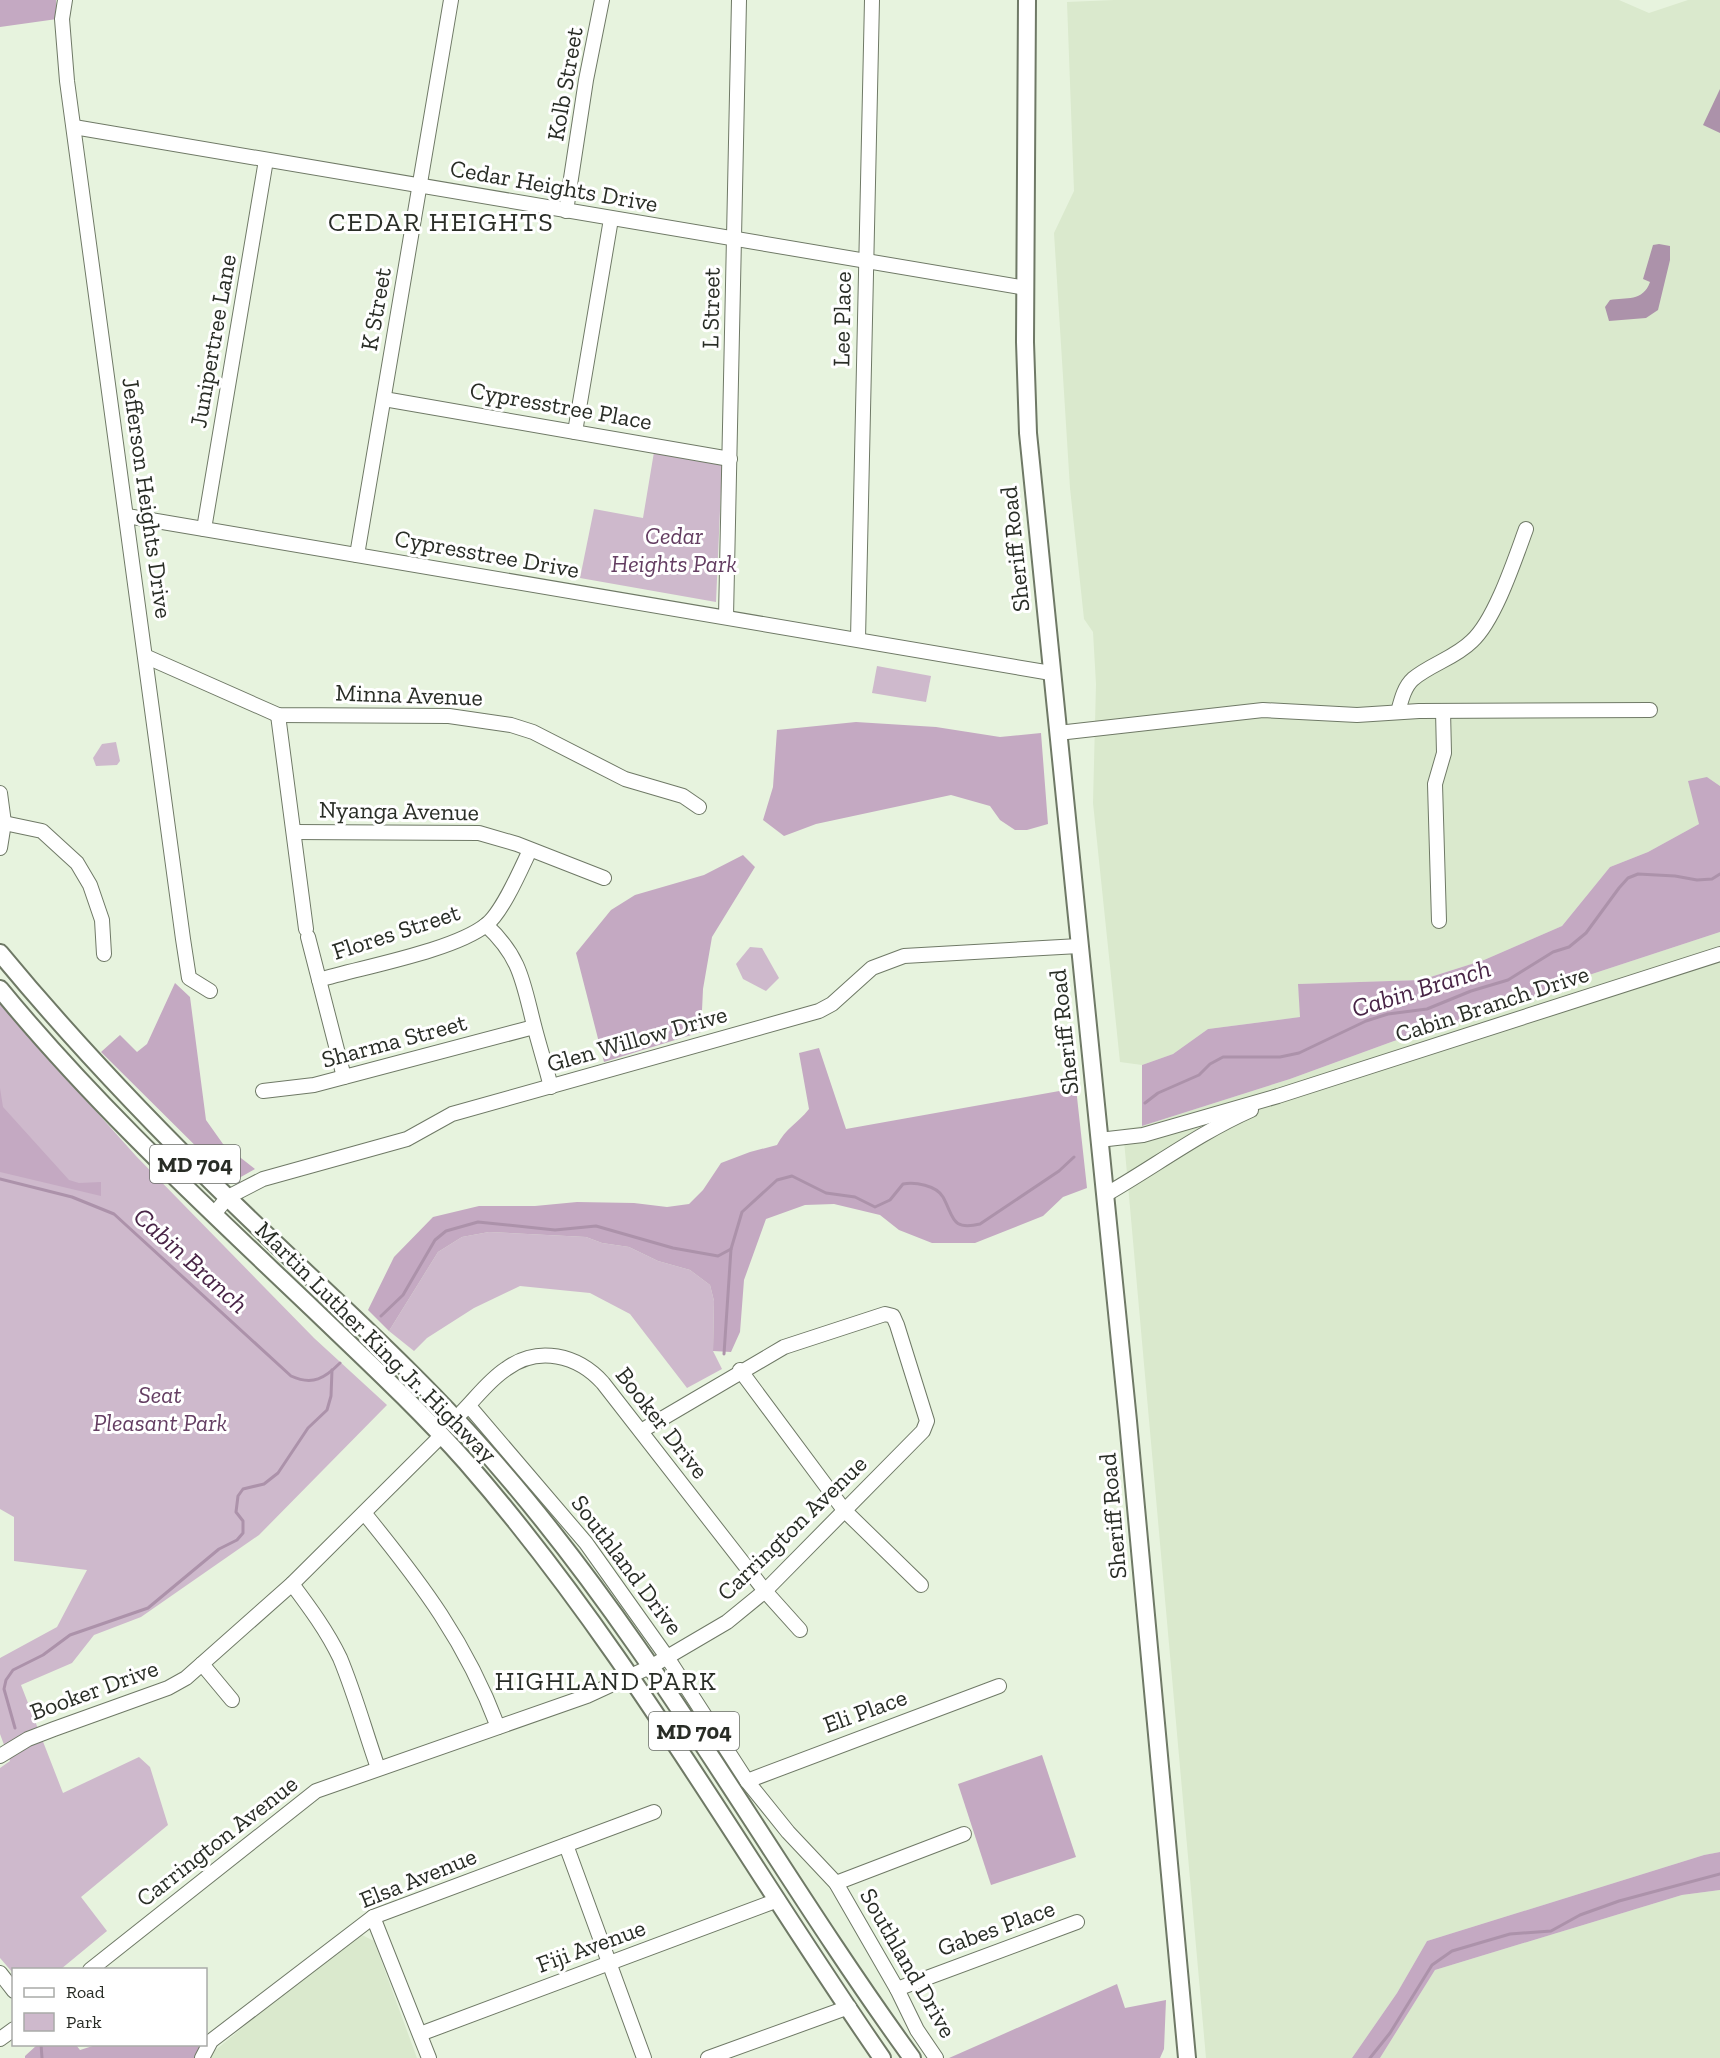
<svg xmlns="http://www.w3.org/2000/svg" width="1720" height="2058" font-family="'Zilla Slab',serif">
  <rect width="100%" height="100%" fill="#e7f3de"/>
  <g fill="#dae9cd">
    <polygon points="1114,0 1619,0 1649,13 1688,0 1720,0 1720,786 1707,777 1699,824 1648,852 1610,867 1562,926 1484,960 1421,980 1298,984 1301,1017 1208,1029 1173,1054 1142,1065 1120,1062 1093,803 1096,684 1093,632 1084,619 1070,488 1054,233 1074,191 1067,2"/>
    <polygon points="1720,932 1720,1852 1704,1855 1427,1941 1397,1993 1352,2058 1206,2058 1123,1129 1142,1126 1290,1079 1394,1041 1496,1011 1589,975"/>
    <polygon points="1720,1890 1720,2058 1380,2058 1435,1970 1682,1895"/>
    <polygon points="360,1934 374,1941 417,2058 203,2058 218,2048 296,1983"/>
  </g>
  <g fill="#ceb9cc">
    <polygon points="654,452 722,465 716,602 580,578 594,509 643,518"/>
    <polygon points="877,666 931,676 926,702 872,693"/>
    <polygon points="116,742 120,761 117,765 96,766 93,758 102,744"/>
    <polygon points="750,947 762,948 779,978 766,991 743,979 736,964"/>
    <polygon points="0,1004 136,1156 314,1338 387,1405 259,1535 141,1617 94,1635 72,1663 21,1685 63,1793 139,1757 150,1767 168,1825 81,1897 107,1931 61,1969 14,1970 13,1973 0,1958 0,1768 10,1761 0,1734 0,1658 57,1627 87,1570 14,1561 14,1517 0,1509"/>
    <polygon points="489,1232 586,1237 602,1243 629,1247 658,1261 690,1270 710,1285 714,1301 713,1351 722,1369 687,1388 630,1314 590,1293 520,1286 474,1308 427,1338 414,1351 389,1331 438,1252 462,1237"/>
  </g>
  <g fill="#c4a9c2">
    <polygon points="0,0 56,0 57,19 0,27"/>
    <polygon points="856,722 936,727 1000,737 1041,733 1048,824 1027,830 1015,830 1000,820 990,806 951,795 816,824 784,836 763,820 773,787 777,730"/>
    <polygon points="1707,777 1720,786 1720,932 1589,975 1496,1011 1394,1041 1290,1079 1142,1126 1142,1065 1173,1054 1208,1029 1300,1017 1298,984 1421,980 1484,960 1562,926 1610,867 1648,852 1699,824 1688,781"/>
    <polygon points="743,855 755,867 712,937 703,989 701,1032 604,1062 576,953 611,910 635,895 704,875"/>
    <polygon points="175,983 190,997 206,1120 223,1144 255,1169 232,1182 101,1052 120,1035 137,1052 147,1044"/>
    <path d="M 819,1048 L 846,1129 L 1076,1088 L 1087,1188 L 1063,1197 L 1043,1216 L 975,1243 L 932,1243 L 899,1230 L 880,1215 L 834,1204 L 805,1205 L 766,1219 L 744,1280 L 740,1332 L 731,1352 L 713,1351 L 714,1301 L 710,1285 L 690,1270 L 658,1261 L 629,1247 L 602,1243 L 586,1237 L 489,1232 L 462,1237 L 438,1252 L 389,1331 L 368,1310 L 394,1257 L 433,1217 L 479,1206 L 535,1206 L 577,1202 L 634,1203 L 667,1207 L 689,1204 L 703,1190 L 721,1163 L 750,1152 L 777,1145 C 786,1128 797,1124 809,1109 L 799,1053 Z"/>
    <polygon points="0,1088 3,1107 69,1180 79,1183 101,1182 101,1196 0,1172"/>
    <polygon points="1042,1755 1076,1857 991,1885 958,1784"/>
    <polygon points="1720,1852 1720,1890 1682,1895 1435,1970 1380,2058 1352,2058 1397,1993 1427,1941 1704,1855"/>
    <polygon points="1117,1984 1125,2008 1166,2000 1164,2049 1160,2058 949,2058"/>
    <polygon points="99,2044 200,2044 203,2058 25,2058 25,2056 37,2045 76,2045 80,2050"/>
  </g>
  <g fill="#ac92aa">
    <polygon points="1720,89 1720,133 1703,125"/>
    <path d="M 1659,244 L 1670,246 L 1670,260 L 1658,310 L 1646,318 L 1609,321 L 1605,307 L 1610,300 C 1626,297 1643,302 1650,282 L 1643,279 L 1653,245 Z"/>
  </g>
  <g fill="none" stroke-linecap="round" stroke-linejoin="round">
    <g stroke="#ac92aa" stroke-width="3">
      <polyline points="1145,1103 1158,1093 1199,1075 1210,1064 1223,1057 1280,1057 1299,1053 1366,1021 1388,1014 1427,1009 1471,991 1508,980 1553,952 1569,947 1586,933 1619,888 1628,878 1638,874 1675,876 1697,880 1712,879 1720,874"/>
      <path d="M 0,1179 L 72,1197 L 114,1214 L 291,1376 C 313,1386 325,1378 340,1363"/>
      <path d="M 381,1316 L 403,1295 L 435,1240 L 446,1231 L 478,1222 L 555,1230 L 596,1226 L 673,1248 L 718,1256 L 731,1249 L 742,1212 L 777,1180 L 792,1176 L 826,1193 L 855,1197 L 875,1207 L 890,1200 L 903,1184 C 915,1182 936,1185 943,1197 C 954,1217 951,1231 980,1224 L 1059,1171 L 1074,1157"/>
      <polyline points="724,1354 731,1249"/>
      <polyline points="15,1728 4,1689 6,1680 13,1670 43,1655 70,1635 148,1608 219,1549 237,1540 243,1533 243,1521 236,1512 238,1496 243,1489 264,1484 278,1473 308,1428 327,1410 331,1396 332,1370"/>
      <polyline points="41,2044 42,2058"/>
      <polyline points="1370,2058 1390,2033 1432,1965 1452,1951 1510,1934 1551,1931 1580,1915 1619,1901 1720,1874"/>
    </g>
    <g stroke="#6f7966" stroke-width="16">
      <g id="minor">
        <polyline points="65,0 62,19 67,81 183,939 189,978 210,991"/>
        <polyline points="74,127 1026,288"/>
        <polyline points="566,211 586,80 602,0"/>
        <polyline points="384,399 730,459"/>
        <polyline points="575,432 611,219"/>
        <polyline points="127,516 1051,673"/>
        <polyline points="204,529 266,160"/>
        <polyline points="357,555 451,0"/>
        <polyline points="726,617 739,0"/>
        <polyline points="858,639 872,0"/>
        <polyline points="147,657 278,715 449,716 511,725 533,732 625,779 683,796 699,807"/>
        <path d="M 1398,712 C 1401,701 1404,687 1413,679 C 1431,664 1455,658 1472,641 C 1495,620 1515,559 1526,529"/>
        <polyline points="278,715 306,929"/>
        <polyline points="1058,733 1263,710 1357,715 1419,711 1650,710"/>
        <polyline points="0,793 4,823 0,848"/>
        <polyline points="4,823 42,831 77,863 90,885 102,920 104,954"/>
        <polyline points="294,832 479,833 517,844 604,878"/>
        <polyline points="1439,921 1435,784 1444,753 1443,711"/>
        <path d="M 486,925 C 522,958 523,984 535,1029 C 540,1048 546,1067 551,1087"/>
        <polyline points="308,937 344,1077"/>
        <path d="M 319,980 C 362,967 453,951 486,925 C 502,913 521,869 530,850"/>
        <polyline points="263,1091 314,1085 534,1027"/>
        <polyline points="1099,1140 1143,1135 1278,1096 1720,954"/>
        <path d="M 1105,1195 C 1154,1167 1199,1133 1251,1110"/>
        <polyline points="214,1214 228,1197 263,1179 407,1139 452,1114 819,1011 832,1004 872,968 904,956 1079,946"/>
        <polyline points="740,1370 844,1510 921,1585"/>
        <polyline points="469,1406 586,1543 667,1657 747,1781 788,1832 836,1883 897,1989 917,2030 936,2058"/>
        <path d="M 462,1412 C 476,1398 489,1380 506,1369 C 538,1345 578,1355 603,1383 L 765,1591 L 800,1630"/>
        <path d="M 365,1514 C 422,1584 466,1642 498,1727"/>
        <path d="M 292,1584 C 310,1608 327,1631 340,1658 C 355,1694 365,1731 378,1768"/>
        <polyline points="202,1664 232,1700"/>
        <polyline points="0,1756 28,1739 54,1729 168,1688 186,1678 292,1584 442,1435"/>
        <polyline points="747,1781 999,1686"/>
        <polyline points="566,1845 644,2058"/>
        <polyline points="836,1883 964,1834"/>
        <polyline points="373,1917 429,2058"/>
        <polyline points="90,1970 316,1791 587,1696 652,1666 727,1622 765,1591 923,1431 927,1421 897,1325 893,1316 885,1314 784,1347 641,1431"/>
        <polyline points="0,1973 14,1991"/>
        <polyline points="897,1989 1077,1922"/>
        <polyline points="420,2034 778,1900"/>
        <polyline points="0,2039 14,2029"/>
        <polyline points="202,2058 211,2041 373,1917 654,1812"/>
        <polyline points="708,2058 849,2007"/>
      </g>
    </g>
    <g stroke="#6f7966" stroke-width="20">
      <g id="major">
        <polyline points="1027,0 1025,342 1028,433 1128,1421 1187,2058"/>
        <path d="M 0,953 C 71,1039 147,1119 226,1196 C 320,1288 418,1372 503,1472 C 659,1653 772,1865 912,2058"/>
        <path d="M 0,989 C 95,1105 205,1206 313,1309 C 365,1359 418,1408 466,1462 C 626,1645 744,1859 882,2058"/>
      </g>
    </g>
    <use href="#minor" stroke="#fff" stroke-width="14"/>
    <use href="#major" stroke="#fff" stroke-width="16"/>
  </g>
  <g text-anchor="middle" stroke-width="6" stroke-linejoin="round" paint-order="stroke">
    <g fill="#fff" stroke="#696c67" stroke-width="1.5">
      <rect x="150" y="1145" width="90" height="38" rx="4.5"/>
      <rect x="649" y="1712" width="90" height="38" rx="4.5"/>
    </g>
    <g font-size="22" font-weight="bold" fill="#292d26">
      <text x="195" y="1172">MD 704</text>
      <text x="694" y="1739">MD 704</text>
    </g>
    <g font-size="24" fill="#292d26" stroke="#fff">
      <text transform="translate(565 84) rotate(-80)" y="8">Kolb Street</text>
      <text transform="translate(554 186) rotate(10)" y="8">Cedar Heights Drive</text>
      <text transform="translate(711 308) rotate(-89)" y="8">L Street</text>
      <text transform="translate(376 309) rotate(-80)" y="8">K Street</text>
      <text transform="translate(842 319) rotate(-89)" y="8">Lee Place</text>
      <text transform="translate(213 341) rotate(-80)" y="8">Junipertree Lane</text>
      <text transform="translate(561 406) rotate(10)" y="8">Cypresstree Place</text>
      <text transform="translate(147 498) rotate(82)" y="8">Jefferson Heights Drive</text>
      <text transform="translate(1015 549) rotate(-96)" y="8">Sheriff Road</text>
      <text transform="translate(487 554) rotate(10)" y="8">Cypresstree Drive</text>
      <text transform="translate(409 695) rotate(2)" y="8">Minna Avenue</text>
      <text transform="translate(399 811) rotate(1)" y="8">Nyanga Avenue</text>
      <text transform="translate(396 932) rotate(-18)" y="8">Flores Street</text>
      <text transform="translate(1492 1004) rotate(-18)" y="8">Cabin Branch Drive</text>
      <text transform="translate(1064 1032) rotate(-96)" y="8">Sheriff Road</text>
      <text transform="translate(637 1039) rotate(-16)" y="8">Glen Willow Drive</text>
      <text transform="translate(394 1041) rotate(-15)" y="8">Sharma Street</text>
      <text transform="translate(376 1342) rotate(45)" y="8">Martin Luther King Jr. Highway</text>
      <text transform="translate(662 1423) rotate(52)" y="8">Booker Drive</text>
      <text transform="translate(1113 1516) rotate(-95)" y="8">Sheriff Road</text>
      <text transform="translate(792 1528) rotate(-44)" y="8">Carrington Avenue</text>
      <text transform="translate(627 1565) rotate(53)" y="8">Southland Drive</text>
      <text transform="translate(94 1690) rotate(-20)" y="8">Booker Drive</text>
      <text transform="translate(865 1711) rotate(-20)" y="8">Eli Place</text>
      <text transform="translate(217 1841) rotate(-38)" y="8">Carrington Avenue</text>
      <text transform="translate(418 1878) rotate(-22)" y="8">Elsa Avenue</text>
      <text transform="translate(996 1928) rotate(-20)" y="8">Gabes Place</text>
      <text transform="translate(591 1946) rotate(-20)" y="8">Fiji Avenue</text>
      <text transform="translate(908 1963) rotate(60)" y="8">Southland Drive</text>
    </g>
    <g font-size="24" font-style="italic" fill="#643e62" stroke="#fff">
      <text x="674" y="544">Cedar<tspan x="674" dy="28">Heights Park</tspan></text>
      <text x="160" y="1403">Seat<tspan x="160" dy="28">Pleasant Park</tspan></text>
    </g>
    <g font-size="26" font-style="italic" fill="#482446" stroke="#fff">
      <text transform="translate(1421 988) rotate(-17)" y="9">Cabin Branch</text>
      <text transform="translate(191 1260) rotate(42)" y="9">Cabin Branch</text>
    </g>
    <g font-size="26" letter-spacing="1.5" fill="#292d26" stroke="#fff">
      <text x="606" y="1690">HIGHLAND PARK</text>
    </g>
    <g font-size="27" letter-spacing="1.5" fill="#292d26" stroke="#fff">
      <text x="441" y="231">CEDAR HEIGHTS</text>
    </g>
  </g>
  <rect x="12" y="1968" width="195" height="78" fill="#ffffff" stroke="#a9aba8" stroke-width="1.5"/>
  <rect x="24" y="1988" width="30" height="9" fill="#ffffff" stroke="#a9aba8" stroke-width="1.5"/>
  <text x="66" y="1998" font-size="18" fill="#292d26">Road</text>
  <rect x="24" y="2013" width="30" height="18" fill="#ceb9cc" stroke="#a9aba8" stroke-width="1.5"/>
  <text x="66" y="2028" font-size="18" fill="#292d26">Park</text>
</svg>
